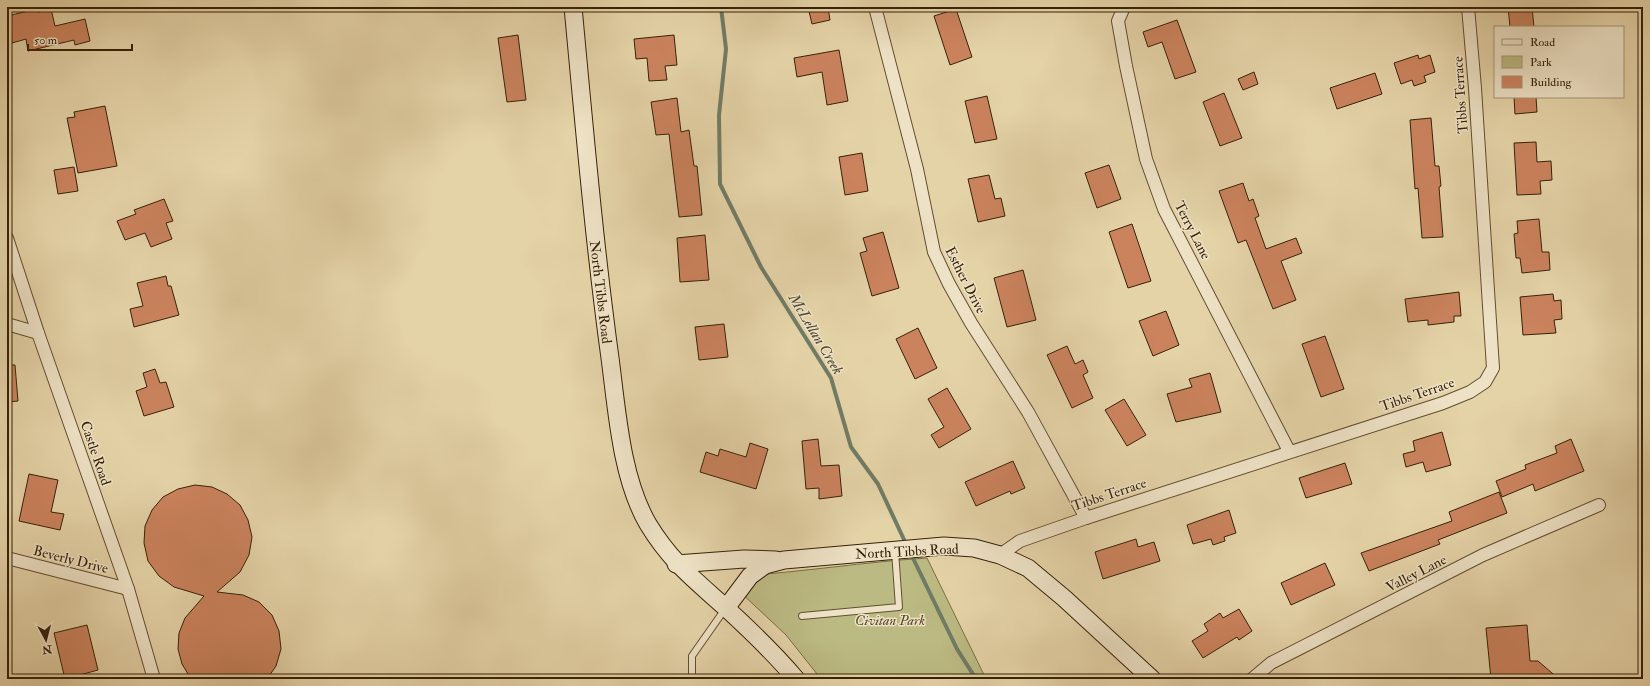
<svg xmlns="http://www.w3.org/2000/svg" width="1650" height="686" font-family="'IM FELL Double Pica',serif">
  <rect width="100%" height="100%" fill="#e5d3a8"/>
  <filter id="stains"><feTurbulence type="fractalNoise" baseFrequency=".005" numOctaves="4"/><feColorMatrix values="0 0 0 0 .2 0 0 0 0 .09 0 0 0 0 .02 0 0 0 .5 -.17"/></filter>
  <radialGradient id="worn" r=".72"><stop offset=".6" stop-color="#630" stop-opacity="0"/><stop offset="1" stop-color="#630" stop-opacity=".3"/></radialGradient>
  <path fill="#bcba83" stroke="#796e45" d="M 927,558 L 986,679 L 821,679 L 786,635 L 739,591 L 740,576 C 802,572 864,562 927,558 Z"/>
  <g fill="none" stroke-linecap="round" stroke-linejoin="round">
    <g stroke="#707c66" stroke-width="4">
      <polyline points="721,7 726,49 719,115 720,184 761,267 831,378 851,447 878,484 907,546"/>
      <polyline points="911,554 957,649 976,679"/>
    </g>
  </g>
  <g fill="#cb835e" stroke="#362207">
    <polygon points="808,7 828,7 830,20 812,24"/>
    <polygon points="1508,7 1532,7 1534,27 1510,27"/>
    <polygon points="37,9 38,12 51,9 55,26 85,19 90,41 75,45 74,40 28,51 26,39 12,43 7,16"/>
    <polygon points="956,9 972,57 950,65 934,16"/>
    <polygon points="1177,20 1196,72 1175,79 1162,42 1148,47 1143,32"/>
    <polygon points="518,35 526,100 507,102 498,38"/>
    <polygon points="674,35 677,65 665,66 667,80 649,81 647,58 636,59 634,39"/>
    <polygon points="839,50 848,101 827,105 822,72 797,77 794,58"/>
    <polygon points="1418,55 1419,59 1430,55 1435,72 1424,76 1426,82 1414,86 1412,80 1401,84 1394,63"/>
    <polygon points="1254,72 1258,84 1243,90 1238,79"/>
    <polygon points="1375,73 1382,94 1337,109 1330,88"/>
    <polygon points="1224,93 1242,138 1220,146 1203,102"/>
    <polygon points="987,96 997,139 975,143 965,101"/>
    <polygon points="1514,97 1536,97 1537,112 1515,114"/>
    <polygon points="677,98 681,132 689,130 694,166 697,166 702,215 679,217 669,134 656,135 651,102"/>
    <polygon points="105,106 117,166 78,173 67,118 75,117 74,112"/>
    <polygon points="1431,118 1435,166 1439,166 1441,186 1439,187 1443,237 1422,238 1418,188 1415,189 1410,120"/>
    <polygon points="1536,142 1537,162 1551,161 1552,180 1540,181 1541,194 1517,195 1514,143"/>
    <polygon points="862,153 868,191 845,195 839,157"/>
    <polygon points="1109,165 1121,199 1097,208 1085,173"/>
    <polygon points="74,167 78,191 58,194 54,170"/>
    <polygon points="989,175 995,199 1001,198 1005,216 978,222 968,179"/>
    <polygon points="1243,183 1249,201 1253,199 1259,216 1255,218 1266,249 1296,238 1302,253 1281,261 1296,300 1273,309 1246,240 1238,243 1219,191"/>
    <polygon points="164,199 173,221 166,223 172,239 151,247 145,233 125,240 117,221 136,214 134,210"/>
    <polygon points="1539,219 1542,252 1549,252 1550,270 1522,273 1520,258 1516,258 1514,234 1518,233 1517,221"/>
    <polygon points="1132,224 1151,281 1128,288 1109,232"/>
    <polygon points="883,232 899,288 872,296 860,253 867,251 863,238"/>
    <polygon points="705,235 709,280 680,282 677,238"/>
    <polygon points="1023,270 1036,320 1007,327 994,278"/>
    <polygon points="166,276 168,286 171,286 179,315 134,327 130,309 143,306 137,283"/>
    <polygon points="1459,292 1461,316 1454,316 1454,322 1428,325 1428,320 1408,322 1405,299"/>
    <polygon points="1553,294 1554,301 1561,300 1562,319 1554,320 1556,333 1523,335 1520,297"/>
    <polygon points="1166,311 1179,345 1153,356 1139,321"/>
    <polygon points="724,324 728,357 699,360 695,327"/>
    <polygon points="918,328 937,368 915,379 896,339"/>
    <polygon points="1325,336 1344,389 1321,397 1302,344"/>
    <polygon points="1067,346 1075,364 1083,360 1088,372 1083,375 1093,398 1072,408 1047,355"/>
    <polygon points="7,365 15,365 18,401 7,402"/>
    <polygon points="155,369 160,383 166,382 174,407 144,416 136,391 147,387 143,373"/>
    <polygon points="1210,373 1221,412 1176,422 1167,394 1192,387 1189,379"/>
    <polygon points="947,388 971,429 939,448 931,435 944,427 928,399"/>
    <polygon points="1124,399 1146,435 1127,446 1105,410"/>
    <polygon points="1442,432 1451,465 1426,472 1423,462 1406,467 1403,454 1415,451 1413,441"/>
    <polygon points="818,439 821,466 839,465 842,496 819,499 819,488 806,489 802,441"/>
    <polygon points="1571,439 1584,471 1535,491 1533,484 1502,497 1496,481 1526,469 1525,465 1557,453 1555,446"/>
    <polygon points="750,443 768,449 756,489 700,472 706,452 718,456 720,449 746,457"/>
    <polygon points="1013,461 1025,488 1011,494 1010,491 976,506 965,482"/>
    <polygon points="1345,463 1352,484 1306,498 1299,478"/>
    <polygon points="29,474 58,480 51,512 64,514 60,530 19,521"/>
    <polygon points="195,485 212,487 227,494 240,505 248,520 252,537 249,555 240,572 217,592 243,595 259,602 272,615 279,631 281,649 276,666 267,679 191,679 182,664 178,649 179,633 185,618 204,596 174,587 159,576 148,561 144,543 145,526 152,510 163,497 178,489"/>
    <polygon points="1499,492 1507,513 1438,540 1440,544 1369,571 1361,553 1452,521 1449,512"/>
    <polygon points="1229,510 1236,533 1224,537 1225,541 1213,545 1211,539 1193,544 1187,525"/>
    <polygon points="1136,539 1138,547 1154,542 1160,561 1103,579 1095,552"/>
    <polygon points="1325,563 1335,585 1291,605 1281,583"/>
    <polygon points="1239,609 1252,631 1239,640 1237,637 1203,658 1192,641 1208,631 1204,624 1220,613 1223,618"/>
    <polygon points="87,625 98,670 65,679 54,633"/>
    <polygon points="1527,625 1530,661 1538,661 1559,679 1491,679 1486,628"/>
  </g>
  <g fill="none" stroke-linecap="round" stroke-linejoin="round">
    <g stroke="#624e2f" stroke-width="8">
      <g id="lane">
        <polyline points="802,616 899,607 895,551"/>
        <polyline points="692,679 692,656 725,609"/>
      </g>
    </g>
    <g stroke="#624e2f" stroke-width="14">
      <g id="street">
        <polyline points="875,7 917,169 934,252 949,284 971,323 1028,412 1086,518"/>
        <polyline points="1124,7 1118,21 1126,66 1146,159 1164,209 1289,451"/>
        <polyline points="7,238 38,333 128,589 154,679"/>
        <polyline points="7,324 38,333"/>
        <polyline points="1000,555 1020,541 1086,518 1443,403 1470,392 1485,382 1493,368 1475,88 1468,7"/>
        <polyline points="7,558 128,589"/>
        <polyline points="1252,679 1271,663 1483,555 1599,505"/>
      </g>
    </g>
    <g stroke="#362207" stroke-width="19">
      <g id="secondary">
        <path d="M 573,7 C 584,124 594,241 610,358 C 617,410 621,478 648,524 C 671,562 694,579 726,608 C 750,630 775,654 796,679"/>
        <polyline points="676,564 744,559 776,560"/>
        <polyline points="726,608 750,576 765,565 784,560 944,546 974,548 1000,555 1028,568 1064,598 1152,679"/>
      </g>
    </g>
    <use href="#lane" stroke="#eee2c6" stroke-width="6"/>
    <use href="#street" stroke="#eee2c6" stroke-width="12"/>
    <use href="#secondary" stroke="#eee2c6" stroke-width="17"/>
  </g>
  <g text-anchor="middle" stroke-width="3" stroke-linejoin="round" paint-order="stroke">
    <g font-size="14" fill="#362207" stroke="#eee2c6">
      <text transform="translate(1460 95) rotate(-94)" y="5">Tibbs Terrace</text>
      <text transform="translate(1193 230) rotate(63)" y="5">Terry Lane</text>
      <text transform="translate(966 280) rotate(63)" y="5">Esther Drive</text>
      <text transform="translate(601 292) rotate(83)" y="5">North Tibbs Road</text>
      <text transform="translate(1417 394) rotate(-19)" y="5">Tibbs Terrace</text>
      <text transform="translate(96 453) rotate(71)" y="5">Castle Road</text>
      <text transform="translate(1109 494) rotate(-18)" y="5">Tibbs Terrace</text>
      <text transform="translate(907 551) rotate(-3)" y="5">North Tibbs Road</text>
      <text transform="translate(71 559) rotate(14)" y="5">Beverly Drive</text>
      <text transform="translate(1416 573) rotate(-27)" y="5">Valley Lane</text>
    </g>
    <g font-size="14" font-style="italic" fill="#584826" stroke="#eee2c6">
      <text x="890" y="625">Civitan Park</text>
    </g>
    <g font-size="15" font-style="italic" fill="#4e482f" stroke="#eee2c6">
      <text transform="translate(816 334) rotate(59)" y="5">McLellan Creek</text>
    </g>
  </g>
  <rect width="1650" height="686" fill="none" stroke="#e5d3a8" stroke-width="24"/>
  <rect x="8" y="8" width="1634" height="670" fill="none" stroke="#362207" stroke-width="2"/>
  <rect x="12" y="12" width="1626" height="662" fill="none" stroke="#362207"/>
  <rect x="1494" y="26" width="130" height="72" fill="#eee2c6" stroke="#a4957a"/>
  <rect x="1502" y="39" width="20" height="6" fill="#eee2c6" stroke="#a4957a"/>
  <text x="1530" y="46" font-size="12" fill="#362207">Road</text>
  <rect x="1502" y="56" width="20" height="12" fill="#bcba83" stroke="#a4957a"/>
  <text x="1530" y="66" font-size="12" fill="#362207">Park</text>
  <rect x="1502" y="76" width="20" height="12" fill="#cb835e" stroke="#a4957a"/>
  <text x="1530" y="86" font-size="12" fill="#362207">Building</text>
  <g transform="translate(46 640) rotate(173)" stroke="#eee2c6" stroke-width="3" paint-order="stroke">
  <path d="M0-3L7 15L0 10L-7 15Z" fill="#362207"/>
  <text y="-6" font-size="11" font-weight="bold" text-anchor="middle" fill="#362207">N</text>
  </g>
  <path d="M28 44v6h104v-6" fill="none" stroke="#362207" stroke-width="2"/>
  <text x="34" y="44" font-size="12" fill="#362207" stroke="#eee2c6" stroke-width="3" paint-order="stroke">50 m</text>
  <rect width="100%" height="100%" filter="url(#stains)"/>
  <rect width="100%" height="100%" fill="url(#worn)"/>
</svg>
